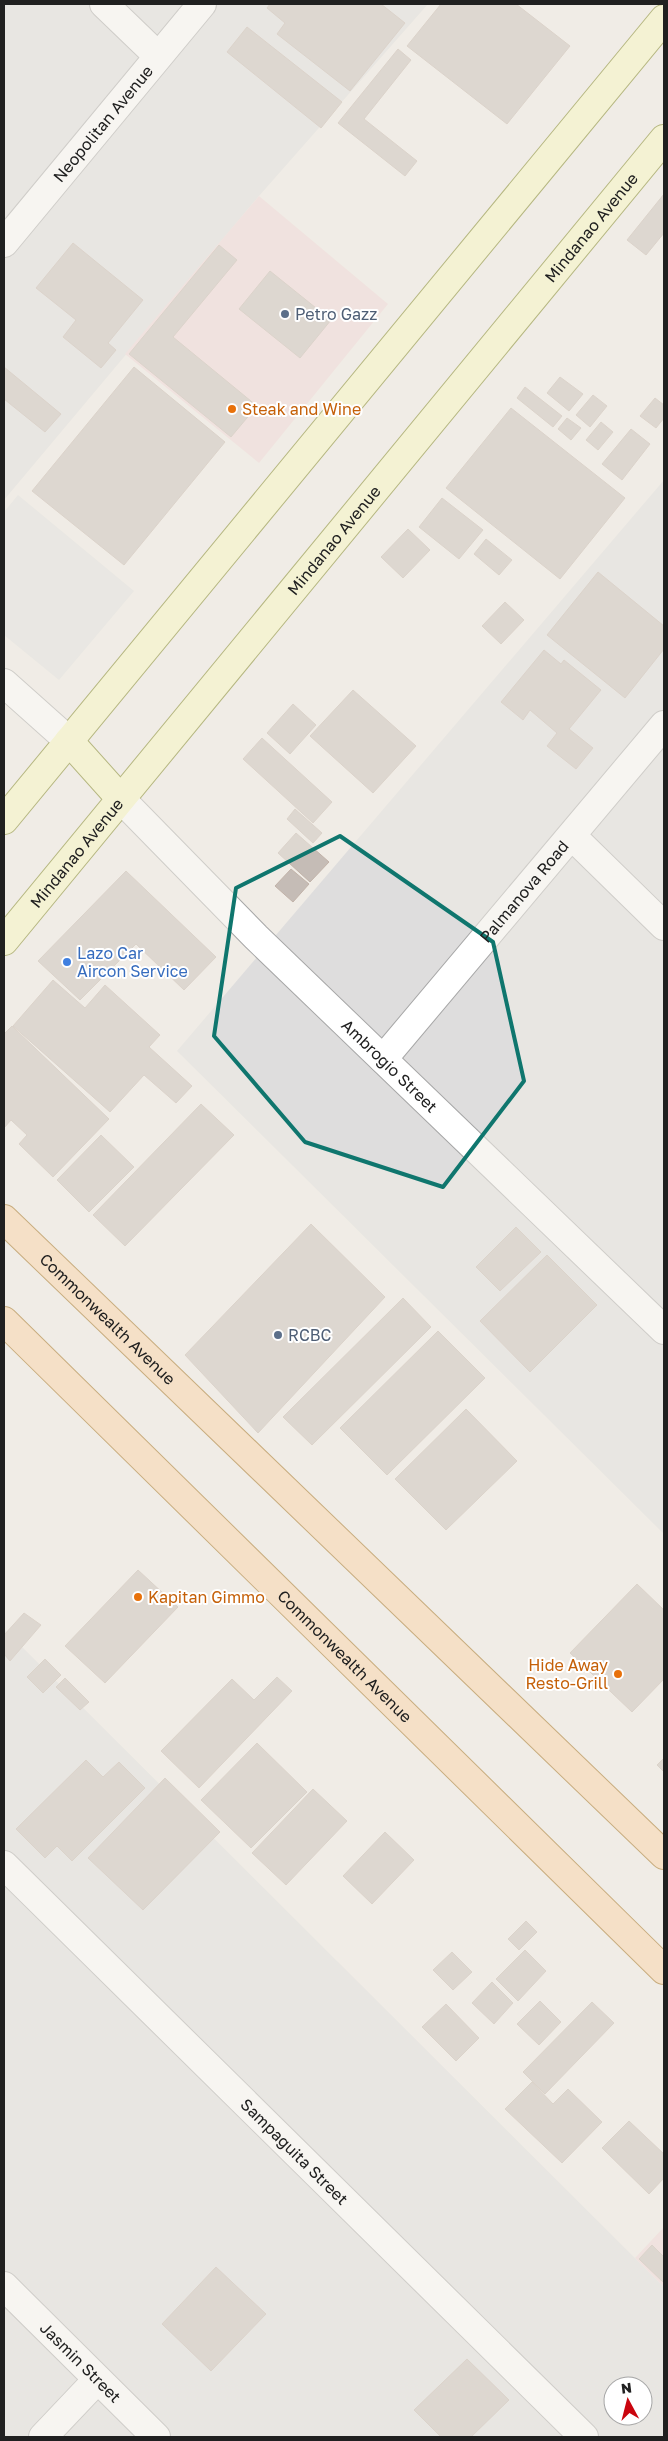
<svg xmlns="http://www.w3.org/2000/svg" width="668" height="2441" font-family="'Golos Text',sans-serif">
  <rect width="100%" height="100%" fill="#f0ece6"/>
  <g fill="#dedddd" fill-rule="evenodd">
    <polygon points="4,4 428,4 259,196 4,500"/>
    <polygon points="664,480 664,1534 177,1051"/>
    <path d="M 4,1629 L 664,2287 L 664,2437 L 4,2437 ZM 613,2386 L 643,2386 L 643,2416 L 613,2416 Z"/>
  </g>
  <g fill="#f0d6d7">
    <polygon points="259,196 388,304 259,463 125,354"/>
    <polygon points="664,2227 664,2287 635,2258"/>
  </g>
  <polygon fill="#e0e0e0" points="18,495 134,591 59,680 4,635 4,512"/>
  <g fill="#c5bcb6" stroke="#c2b3a9">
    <polygon points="270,4 381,4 405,23 350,91 277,34 285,23 267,8"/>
    <polygon points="441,4 516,4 570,46 507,124 407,46"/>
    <polygon points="247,27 342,102 321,128 227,52"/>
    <polygon points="398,49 411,60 364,119 417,161 405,176 338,123"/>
    <polygon points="664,194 664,233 646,255 627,240"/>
    <polygon points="73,243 143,300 108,343 116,350 101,368 63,337 76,320 36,288"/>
    <polygon points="219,245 237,260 173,337 257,406 231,437 129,354"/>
    <polygon points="270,271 331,320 300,358 239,309"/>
    <polygon points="4,367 61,414 45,432 4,399"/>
    <polygon points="134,367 225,442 124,565 32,491"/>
    <polygon points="560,377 583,394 569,411 547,393"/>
    <polygon points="525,387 562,416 553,427 517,398"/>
    <polygon points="593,395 607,406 590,427 576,415"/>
    <polygon points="655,398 664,405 664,418 656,428 640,416"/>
    <polygon points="511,408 625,498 560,579 446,488"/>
    <polygon points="567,418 581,428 571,440 558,429"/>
    <polygon points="601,422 613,432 598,450 586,440"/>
    <polygon points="631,429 650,444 622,480 602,464"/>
    <polygon points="442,498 483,530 459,559 419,527"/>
    <polygon points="408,529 430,550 403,578 381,557"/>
    <polygon points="486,539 512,560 499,575 474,554"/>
    <polygon points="598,572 664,626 664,649 625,698 547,635"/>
    <polygon points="505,602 524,620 501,644 482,626"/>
    <polygon points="544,650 561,664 564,660 601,690 569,729 593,748 576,769 547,746 557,733 530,710 523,720 501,702"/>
    <polygon points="353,690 416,746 373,793 310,736"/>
    <polygon points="293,704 316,725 290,754 267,733"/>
    <polygon points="262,738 332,802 313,823 243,759"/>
    <polygon points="295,809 322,833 313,843 287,819"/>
    <polygon points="296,833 329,862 310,882 278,853"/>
    <polygon points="291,869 309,884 293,902 275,886"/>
    <polygon points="126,871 216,957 184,990 136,944 80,1000 38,961"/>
    <polygon points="53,980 85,1008 105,985 160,1035 149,1047 192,1086 176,1103 144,1075 110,1112 13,1026"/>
    <polygon points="12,1026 109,1119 53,1177 19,1144 27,1135 11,1120 4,1128 4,1034"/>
    <polygon points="201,1104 234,1135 125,1246 93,1215"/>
    <polygon points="101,1135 134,1167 89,1212 57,1180"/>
    <polygon points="311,1224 385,1297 258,1433 185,1355"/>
    <polygon points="516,1227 541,1252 500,1291 476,1267"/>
    <polygon points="547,1255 597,1305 530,1372 480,1321"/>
    <polygon points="403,1298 431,1327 312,1445 283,1417"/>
    <polygon points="438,1331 485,1378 387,1475 340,1428"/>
    <polygon points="466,1409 517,1461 446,1530 395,1479"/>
    <polygon points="138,1570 178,1607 105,1683 65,1646"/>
    <polygon points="637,1584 664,1610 664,1679 632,1712 570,1653"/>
    <polygon points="24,1613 41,1625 10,1661 4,1654 4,1635"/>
    <polygon points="45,1659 61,1675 43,1693 27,1677"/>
    <polygon points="277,1677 292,1691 199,1788 161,1751 232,1679 254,1700"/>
    <polygon points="65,1678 89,1702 80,1710 56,1687"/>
    <polygon points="257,1743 307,1792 251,1848 201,1800"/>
    <polygon points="664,1758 664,1772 657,1765"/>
    <polygon points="86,1760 103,1777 119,1762 145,1788 72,1861 57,1846 45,1858 16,1829"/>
    <polygon points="165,1778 220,1832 143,1910 88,1858"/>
    <polygon points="313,1789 347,1821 286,1885 252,1853"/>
    <polygon points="385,1832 414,1860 372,1904 343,1876"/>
    <polygon points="526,1921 537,1932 519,1950 508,1939"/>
    <polygon points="525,1950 546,1971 518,2001 496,1979"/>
    <polygon points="452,1952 472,1972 453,1990 433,1970"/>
    <polygon points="492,1982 513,2003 494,2024 472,2003"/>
    <polygon points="540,2001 561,2022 539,2045 517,2024"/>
    <polygon points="592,2002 614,2023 545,2094 523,2072"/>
    <polygon points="446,2004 479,2038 456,2061 422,2027"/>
    <polygon points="532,2082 553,2104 568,2089 602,2122 562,2163 505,2109"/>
    <polygon points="629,2121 664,2154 664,2178 649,2194 602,2148"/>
    <polygon points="652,2245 664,2257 664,2283 639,2259"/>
    <polygon points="216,2267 266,2314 211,2371 162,2324"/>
    <polygon points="467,2359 509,2400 471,2437 441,2437 414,2410"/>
  </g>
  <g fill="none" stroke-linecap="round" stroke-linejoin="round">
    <g stroke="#a7a7a7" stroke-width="30">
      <g id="minor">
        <polyline points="104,4 158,56"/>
        <path id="s1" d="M 4,243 L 202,4"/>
        <polyline points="4,683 69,741"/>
        <path id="s2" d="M 120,798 L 256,937 L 664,1330"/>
        <polyline points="572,836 664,926"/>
        <path id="s3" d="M 383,1059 L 664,725"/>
        <path id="s4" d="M 4,1865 L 584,2437"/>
        <path id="s5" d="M 4,2286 L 156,2437"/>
        <polyline points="43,2437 97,2380"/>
      </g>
    </g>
    <g stroke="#6f7608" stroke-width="30">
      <g id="secondary">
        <polyline points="69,741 120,798"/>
        <polyline points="4,820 664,19"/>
        <path id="s6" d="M 4,941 L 664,139"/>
      </g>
    </g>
    <g stroke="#986004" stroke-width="30">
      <g id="primary">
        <path id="s7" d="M 4,1219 L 664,1855"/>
        <path id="s8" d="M 4,1321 L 664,1970"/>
      </g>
    </g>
    <use href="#minor" stroke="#fff" stroke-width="28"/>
    <use href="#secondary" stroke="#f8f8bd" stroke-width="28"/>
    <use href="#primary" stroke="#fad0a2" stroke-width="28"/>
  </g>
  <path d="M0 0H668V2441H0ZM 340,836 L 493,942 L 524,1081 L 443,1187 L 305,1142 L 214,1036 L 236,888 Z" fill="#f0ece6" fill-opacity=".55" fill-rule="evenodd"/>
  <path fill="none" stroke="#0f766e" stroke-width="4" stroke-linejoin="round" d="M 340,836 L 493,942 L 524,1081 L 443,1187 L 305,1142 L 214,1036 L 236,888 Z"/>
  <g fill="#5c6f8a" stroke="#fff" stroke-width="2">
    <circle cx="285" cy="314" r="5"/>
    <circle cx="278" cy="1335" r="5"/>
  </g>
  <g fill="#e8710a" stroke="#fff" stroke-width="2">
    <circle cx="232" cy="409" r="5"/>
    <circle cx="138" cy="1597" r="5"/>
    <circle cx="618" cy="1674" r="5"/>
  </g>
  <circle fill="#3f7fe0" stroke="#fff" stroke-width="2" cx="67" cy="962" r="5"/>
  <g text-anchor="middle" stroke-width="4" stroke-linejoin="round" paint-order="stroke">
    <g font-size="16" fill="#202020" stroke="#fff">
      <text dy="6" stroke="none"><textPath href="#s1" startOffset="155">Neopolitan Avenue</textPath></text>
      <text dy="6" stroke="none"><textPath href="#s6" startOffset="924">Mindanao Avenue</textPath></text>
      <text dy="6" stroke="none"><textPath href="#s6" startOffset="519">Mindanao Avenue</textPath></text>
      <text dy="6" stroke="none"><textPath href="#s6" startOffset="114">Mindanao Avenue</textPath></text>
      <text dy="6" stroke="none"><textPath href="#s3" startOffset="219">Palmanova Road</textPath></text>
      <text dy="6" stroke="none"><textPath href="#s2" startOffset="380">Ambrogio Street</textPath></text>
      <text dy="6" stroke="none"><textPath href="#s7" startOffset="144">Commonwealth Avenue</textPath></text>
      <text dy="6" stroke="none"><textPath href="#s8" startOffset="478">Commonwealth Avenue</textPath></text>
      <text dy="6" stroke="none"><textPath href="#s4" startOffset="408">Sampaguita Street</textPath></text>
      <text dy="6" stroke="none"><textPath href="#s5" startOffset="108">Jasmin Street</textPath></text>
    </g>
    <g font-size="16" fill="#4e5e75" stroke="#fff" text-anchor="start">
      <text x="295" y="320">Petro Gazz</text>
      <text x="288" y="1341">RCBC</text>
    </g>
    <g font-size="16" fill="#c56008" stroke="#fff" text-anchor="start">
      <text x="242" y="415">Steak and Wine</text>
      <text x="148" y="1603">Kapitan Gimmo</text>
      <text x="608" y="1671" text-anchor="end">Hide Away<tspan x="608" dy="18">Resto-Grill</tspan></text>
    </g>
    <g font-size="16" fill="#366cbe" stroke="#fff" text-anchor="start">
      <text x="77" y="959">Lazo Car<tspan x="77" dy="18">Aircon Service</tspan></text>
    </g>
  </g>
  <rect width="668" height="2441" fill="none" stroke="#202020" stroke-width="10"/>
  <g transform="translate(628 2401) rotate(353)"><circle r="24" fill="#ffffff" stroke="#a6a6a6"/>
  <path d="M0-4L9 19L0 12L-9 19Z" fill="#ca050e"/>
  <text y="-8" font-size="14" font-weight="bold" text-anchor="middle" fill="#202020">N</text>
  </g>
</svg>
